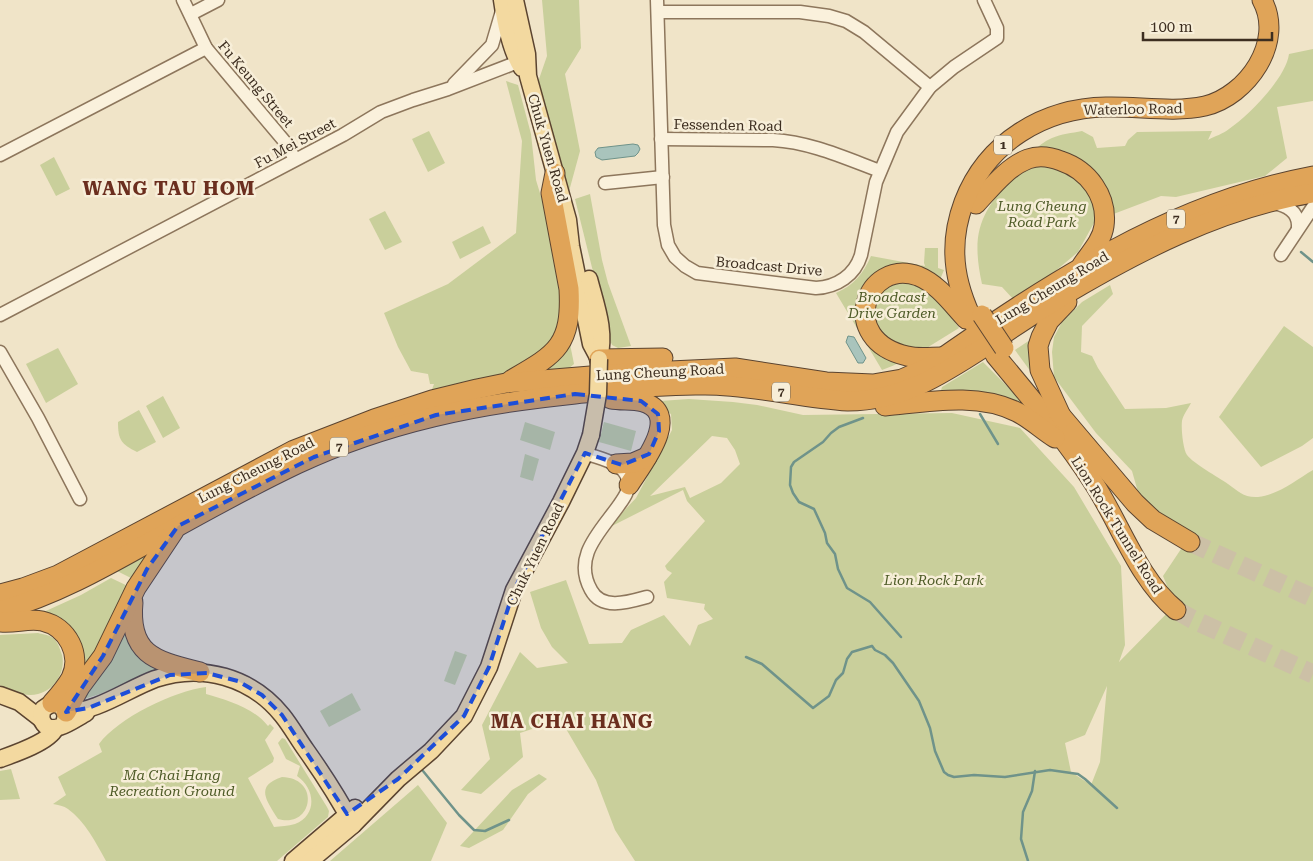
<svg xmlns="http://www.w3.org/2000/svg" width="1313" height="861" font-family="'Roboto Serif',serif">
  <rect width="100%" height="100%" fill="#f0e4c8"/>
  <g fill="#c9cf9b" fill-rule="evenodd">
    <polygon points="542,0 579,0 581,48 565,74 580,151 568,195 538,82 547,56"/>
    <path d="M 1313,49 L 1313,101 L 1277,107 L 1287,158 L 1265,176 L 1176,197 L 1161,196 L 1095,221 L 1078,252 L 1046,279 L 1014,300 L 1002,287 L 982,284 C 970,229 982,213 1015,172 C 1026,159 1036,145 1052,138 C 1061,134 1072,133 1082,131 L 1093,137 L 1097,148 L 1125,146 L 1128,140 L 1137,132 L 1212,131 L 1208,140 C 1215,136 1223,134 1229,129 C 1249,115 1286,78 1289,54 Z"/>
    <polygon points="506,81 518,85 531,134 536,180 549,223 562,307 553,345 503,376 431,392 434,384 430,384 428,374 411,371 398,347 384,313 448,284 516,233 522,141"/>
    <polygon points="429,131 445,163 428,172 412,139"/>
    <polygon points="54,157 70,189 56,196 40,165"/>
    <polygon points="590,194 602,260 608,283 631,346 618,348 612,345 610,340 575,199"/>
    <polygon points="385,211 402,242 385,250 369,219"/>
    <polygon points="483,226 491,243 460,259 452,242"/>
    <path d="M 925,248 L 938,248 L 938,268 L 944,270 L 934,294 L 959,328 C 934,343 910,360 882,370 L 836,293 C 854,285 863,274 871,256 L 925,266 L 924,263 Z"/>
    <path d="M 1110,285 L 1113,294 L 1082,326 L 1081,352 L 1092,356 L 1098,368 L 1125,409 L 1166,408 L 1191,403 C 1188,409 1183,415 1182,421 C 1181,428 1183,449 1187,455 C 1194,464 1218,477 1228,484 C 1238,491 1244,498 1258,497 C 1278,495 1296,480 1313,470 L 1313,861 L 635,861 L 615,830 L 596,780 L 555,710 L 538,727 L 520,733 L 523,757 L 481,794 L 461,790 L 490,759 L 482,725 L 520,652 L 537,668 L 568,663 L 552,647 L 541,628 L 530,592 L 566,580 L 589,644 L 622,643 L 631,630 L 664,615 L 690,646 L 698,625 L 713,619 L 704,609 L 705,604 L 667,598 L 664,582 L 672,573 L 667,570 L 665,566 L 705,521 L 687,501 L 683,490 L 608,528 L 636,498 L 672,430 L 671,414 L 667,412 L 660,401 L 689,399 L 733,402 L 757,405 L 803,415 L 952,413 L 1020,428 L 1074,487 L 1121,566 L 1125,645 L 1119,662 L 1175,605 L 1163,576 L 1191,534 L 1153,510 L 1138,492 L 1132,471 L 1096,433 L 1054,377 L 1052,352 L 1054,337 L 1062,322 L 1082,302 ZM 712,436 L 727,438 L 735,450 L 740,464 L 721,483 L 690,498 L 685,487 L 650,496 ZM 1107,686 L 1100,762 L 1091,785 L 1071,772 L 1065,743 L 1085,735 Z"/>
    <polygon points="1284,326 1313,347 1313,438 1302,446 1261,467 1219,417"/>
    <polygon points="569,339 574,364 560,376 546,367"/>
    <polygon points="1030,340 1031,372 1015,350"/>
    <polygon points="58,348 78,384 46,403 26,364"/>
    <polygon points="983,362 1026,405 995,395 939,397 942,387"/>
    <polygon points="163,396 180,428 163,438 146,406"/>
    <path d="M 139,410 L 156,442 L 137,452 C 121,444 118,440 118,422 Z"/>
    <polygon points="525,422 555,432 550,450 520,440"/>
    <polygon points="604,422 636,431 631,451 599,442"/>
    <polygon points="525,454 539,459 533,481 520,477"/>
    <polygon points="148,552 150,557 135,580 115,570"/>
    <polygon points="111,578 132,588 109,638 80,676 83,665 37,615 81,595"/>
    <polygon points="126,631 160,668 100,694 81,700 113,655"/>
    <path d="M 38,633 C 42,634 49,635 53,638 C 58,642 60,649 62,655 C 66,671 55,690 38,694 C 26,697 10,692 0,685 L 0,635 Z"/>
    <polygon points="455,651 467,655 455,685 444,681"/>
    <path d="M 206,687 L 206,694 C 227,700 254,708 268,726 L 270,724 L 274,728 L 265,740 L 274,758 L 273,762 L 248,778 L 274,827 C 281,826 288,826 295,824 C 318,815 315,788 297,776 L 300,766 L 286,759 L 278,743 L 282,738 L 285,739 L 327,807 L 329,811 L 328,817 L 277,861 L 106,861 C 96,843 85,821 68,809 C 64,806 58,805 53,804 L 66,795 L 58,777 L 102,752 L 99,744 C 118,718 174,691 206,687 Z"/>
    <polygon points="352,693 361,710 329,727 320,711"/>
    <polygon points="11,769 20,799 0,800 0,771"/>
    <polygon points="539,774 547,779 528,794 503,830 469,848 460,846 512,790"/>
    <path d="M 282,777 C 321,778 313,829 278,819 C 267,801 254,786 282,777 Z"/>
    <polygon points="418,785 447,823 431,861 330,861"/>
  </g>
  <g fill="#a9c4bc" stroke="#6f938a">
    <polygon points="633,144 638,145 640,149 638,153 635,156 602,160 596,157 595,152 598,148"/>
    <polygon points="848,336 854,337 866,358 863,363 858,363 846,342"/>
  </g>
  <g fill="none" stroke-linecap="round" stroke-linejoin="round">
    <g stroke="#6f938a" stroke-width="2.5">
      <polyline points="1301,252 1313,262"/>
      <polyline points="980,414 998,444"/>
      <polyline points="863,418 839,427 831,433 823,442 794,462 791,467 790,485 793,493 799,502 814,509 825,533 827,543 835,554 838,569 847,588 870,602 901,637"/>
      <polyline points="872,646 875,650 885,655 893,663 919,701 930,728 935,751 944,772 948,775 954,777 974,775 1005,777 1050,770 1078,774 1085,779 1117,808"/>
      <polyline points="746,657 762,664 813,708 829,696 836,680 843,673 847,659 852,652 872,646"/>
      <polyline points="423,771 459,815 474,830 485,831 509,820"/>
      <polyline points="1028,861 1021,839 1023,812 1032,791 1035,771"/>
    </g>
    <g stroke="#ccc0a6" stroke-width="19" stroke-dasharray="19 9" stroke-linecap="butt">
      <polyline points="1190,542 1313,598"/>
      <polyline points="1176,610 1192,619 1313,674"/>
    </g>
    <g stroke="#8d765c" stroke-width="15">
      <g id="minor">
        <polyline points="183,0 206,48 285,142 295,159"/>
        <path d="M 657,0 L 664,225 L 668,245 L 675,257 L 685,266 L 697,273 L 816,288 C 837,287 855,275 861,255 L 876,182 L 897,132 L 930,87 L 954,67 L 997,38 L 997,28 L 984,0"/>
        <polyline points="658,12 800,12 829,16 846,21 864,32 930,87"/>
        <polyline points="191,14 218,0"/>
        <polyline points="454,84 492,45 502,11"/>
        <path d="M 661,139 L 773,140 C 810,142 845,158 880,171"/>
        <polyline points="0,155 206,48"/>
        <polyline points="605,183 663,177"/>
        <path d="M 1273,203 C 1286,205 1299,211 1298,227"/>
        <polyline points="1281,255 1313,207"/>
        <polyline points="0,315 343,135 381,112 413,100 448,89 518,62 524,57"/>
        <polyline points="0,352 38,418 80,499"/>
        <path d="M 585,453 C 600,459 624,462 628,480 C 630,490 624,498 619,505 C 601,531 572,556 591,590 C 602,611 629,602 647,597"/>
      </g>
    </g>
    <g stroke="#5b4430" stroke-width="19">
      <g id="major">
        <path d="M 502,0 C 505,21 510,50 522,68"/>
        <polyline points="515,0 527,54 528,76 568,220 571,246 591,344 599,359"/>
        <path d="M 589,279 C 596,306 606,331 599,359"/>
        <polyline points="0,695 19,702 41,719"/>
        <path d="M 66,712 C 95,713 128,689 155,679 C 202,663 251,677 282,715 C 291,726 298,739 306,750 C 323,774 339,799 353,825"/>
        <path d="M 64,724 L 66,715 L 62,706 L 52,703 L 43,709 C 41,714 40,719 44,724 C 53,736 76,718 86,713"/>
        <path d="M 0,759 C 14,754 49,742 55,729"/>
        <polyline points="293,861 355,808"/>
        <polyline points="310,861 353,825 398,779 431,751 464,716 489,667 514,590 561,502 585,453 591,435"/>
      </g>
    </g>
    <g stroke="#5b4430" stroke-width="21">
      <g id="highway">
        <path d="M 976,204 C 991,188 1007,167 1028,159 C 1039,155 1051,157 1061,161 C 1088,170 1108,196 1104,226 C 1102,241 1090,253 1082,265"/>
        <path d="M 979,333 C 956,290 946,250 964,202 C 987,142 1044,108 1106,107 C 1138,106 1173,113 1205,106 C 1247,96 1285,42 1262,0"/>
        <path d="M 995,355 C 1029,396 1064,437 1093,482 C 1120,523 1138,579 1176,610"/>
        <path d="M 942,357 C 931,357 918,359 907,356 C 836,340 866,257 918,276 C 938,284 952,304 966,319"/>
        <polyline points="599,359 663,358"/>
        <path d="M 511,380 C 556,354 572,346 569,289 L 551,193 L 555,173"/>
        <path d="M 611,399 C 621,401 633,399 643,402 C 684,414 640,467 629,485"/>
        <path d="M 885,406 C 928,402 977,392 1017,412 C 1031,419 1042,430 1055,438"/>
        <polyline points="1057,411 1135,503 1153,520 1190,542"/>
        <polyline points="1062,418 1040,370 1038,346 1041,337 1049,321 1067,302"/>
        <polyline points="616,464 633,463 647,457"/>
        <path d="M 0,594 L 23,588 L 58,575 L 294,450 L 374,419 L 432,400 L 477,389 L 506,383 L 627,373 L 735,368 L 826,382 L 873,384 L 902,379 L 929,367 C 1046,285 1170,203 1313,176"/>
        <path d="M 133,602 C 128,656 157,661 200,672"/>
        <path d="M 0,611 C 60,594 112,563 166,533 C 209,509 253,485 297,464 C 387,422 477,404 575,394 C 618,390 661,384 705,385 C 753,385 800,398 848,401 C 902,401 943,374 986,346 C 1009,330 1032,315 1056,300 C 1134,253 1222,207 1313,193"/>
        <path d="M 0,622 C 14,624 28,618 42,621 C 68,627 82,655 71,678 C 66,687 59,695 52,703"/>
        <polyline points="66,712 80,687 103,656 136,588 174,531"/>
      </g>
    </g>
    <use href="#minor" stroke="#faf1dc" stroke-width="12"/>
    <use href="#major" stroke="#f3d9a0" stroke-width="16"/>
    <use href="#highway" stroke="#e0a458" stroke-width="19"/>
    <g stroke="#5b4430" stroke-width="19" stroke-linecap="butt">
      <polyline id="major-bridge" points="591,435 598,394 599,359"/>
    </g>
    <g stroke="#5b4430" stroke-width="21" stroke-linecap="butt">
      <polyline id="highway-bridge" points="982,315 1004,348"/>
    </g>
    <use href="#major-bridge" stroke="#f3d9a0" stroke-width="16"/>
    <use href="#highway-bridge" stroke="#e0a458" stroke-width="19"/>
  </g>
  <path fill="#1d4ed8" fill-opacity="0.2" stroke="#1d4ed8" stroke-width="4" stroke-dasharray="10 6" stroke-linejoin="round" d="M 575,394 L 641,401 L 658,414 L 659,431 L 649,454 L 622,465 L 585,453 L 514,590 L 489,667 L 464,716 L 398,779 L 347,814 L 282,715 L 262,695 L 238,681 L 207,673 L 170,675 L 88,708 L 66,712 L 103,656 L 147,569 L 178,526 L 314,457 L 436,415 Z"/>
  <g text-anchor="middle" stroke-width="5" stroke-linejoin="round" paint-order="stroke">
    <g fill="#f7eed8" stroke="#756857" stroke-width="1">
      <rect x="994" y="135.5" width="18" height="19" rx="4"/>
      <rect x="1167" y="209.5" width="18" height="19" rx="4"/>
      <rect x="772" y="382.5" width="18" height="19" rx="4"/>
      <rect x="330" y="437.5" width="18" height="19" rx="4"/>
    </g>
    <g font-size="12" font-weight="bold" fill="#3d2e20">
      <text x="1003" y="149">1</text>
      <text x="1176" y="223">7</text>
      <text x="781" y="396">7</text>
      <text x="339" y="451">7</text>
    </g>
    <g font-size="14" fill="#3d2e20" stroke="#f7eed8">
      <text transform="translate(256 84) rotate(50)" y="5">Fu Keung Street</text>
      <text transform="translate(1133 109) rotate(-1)" y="5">Waterloo Road</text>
      <text transform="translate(728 125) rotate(1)" y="5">Fessenden Road</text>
      <text transform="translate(295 143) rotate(-28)" y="5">Fu Mei Street</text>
      <text transform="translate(548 148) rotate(74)" y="5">Chuk Yuen Road</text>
      <text transform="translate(769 266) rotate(5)" y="5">Broadcast Drive</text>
      <text transform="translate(1052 288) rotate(-31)" y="5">Lung Cheung Road</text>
      <text transform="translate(660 372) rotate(-3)" y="5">Lung Cheung Road</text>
      <text transform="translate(256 470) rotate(-27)" y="5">Lung Cheung Road</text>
      <text transform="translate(1117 525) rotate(58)" y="5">Lion Rock Tunnel Road</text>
      <text transform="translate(535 554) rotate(-64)" y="5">Chuk Yuen Road</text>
    </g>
    <g font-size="14" font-style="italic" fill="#4d5a26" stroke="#f7eed8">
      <text x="1042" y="211">Lung Cheung<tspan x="1042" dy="16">Road Park</tspan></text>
      <text x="892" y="302">Broadcast<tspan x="892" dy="16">Drive Garden</tspan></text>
      <text x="934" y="585">Lion Rock Park</text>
      <text x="172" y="780">Ma Chai Hang<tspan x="172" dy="16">Recreation Ground</tspan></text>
    </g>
    <g font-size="19" font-weight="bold" letter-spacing="1" fill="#6b2e1e" stroke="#f7eed8">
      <text x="169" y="195">WANG TAU HOM</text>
      <text x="572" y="728">MA CHAI HANG</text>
    </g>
  </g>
  <path d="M1143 32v8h129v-8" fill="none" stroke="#3d2e20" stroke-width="2.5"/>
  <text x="1150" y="32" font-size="15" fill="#3d2e20" stroke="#f7eed8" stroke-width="4" paint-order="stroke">100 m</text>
</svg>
